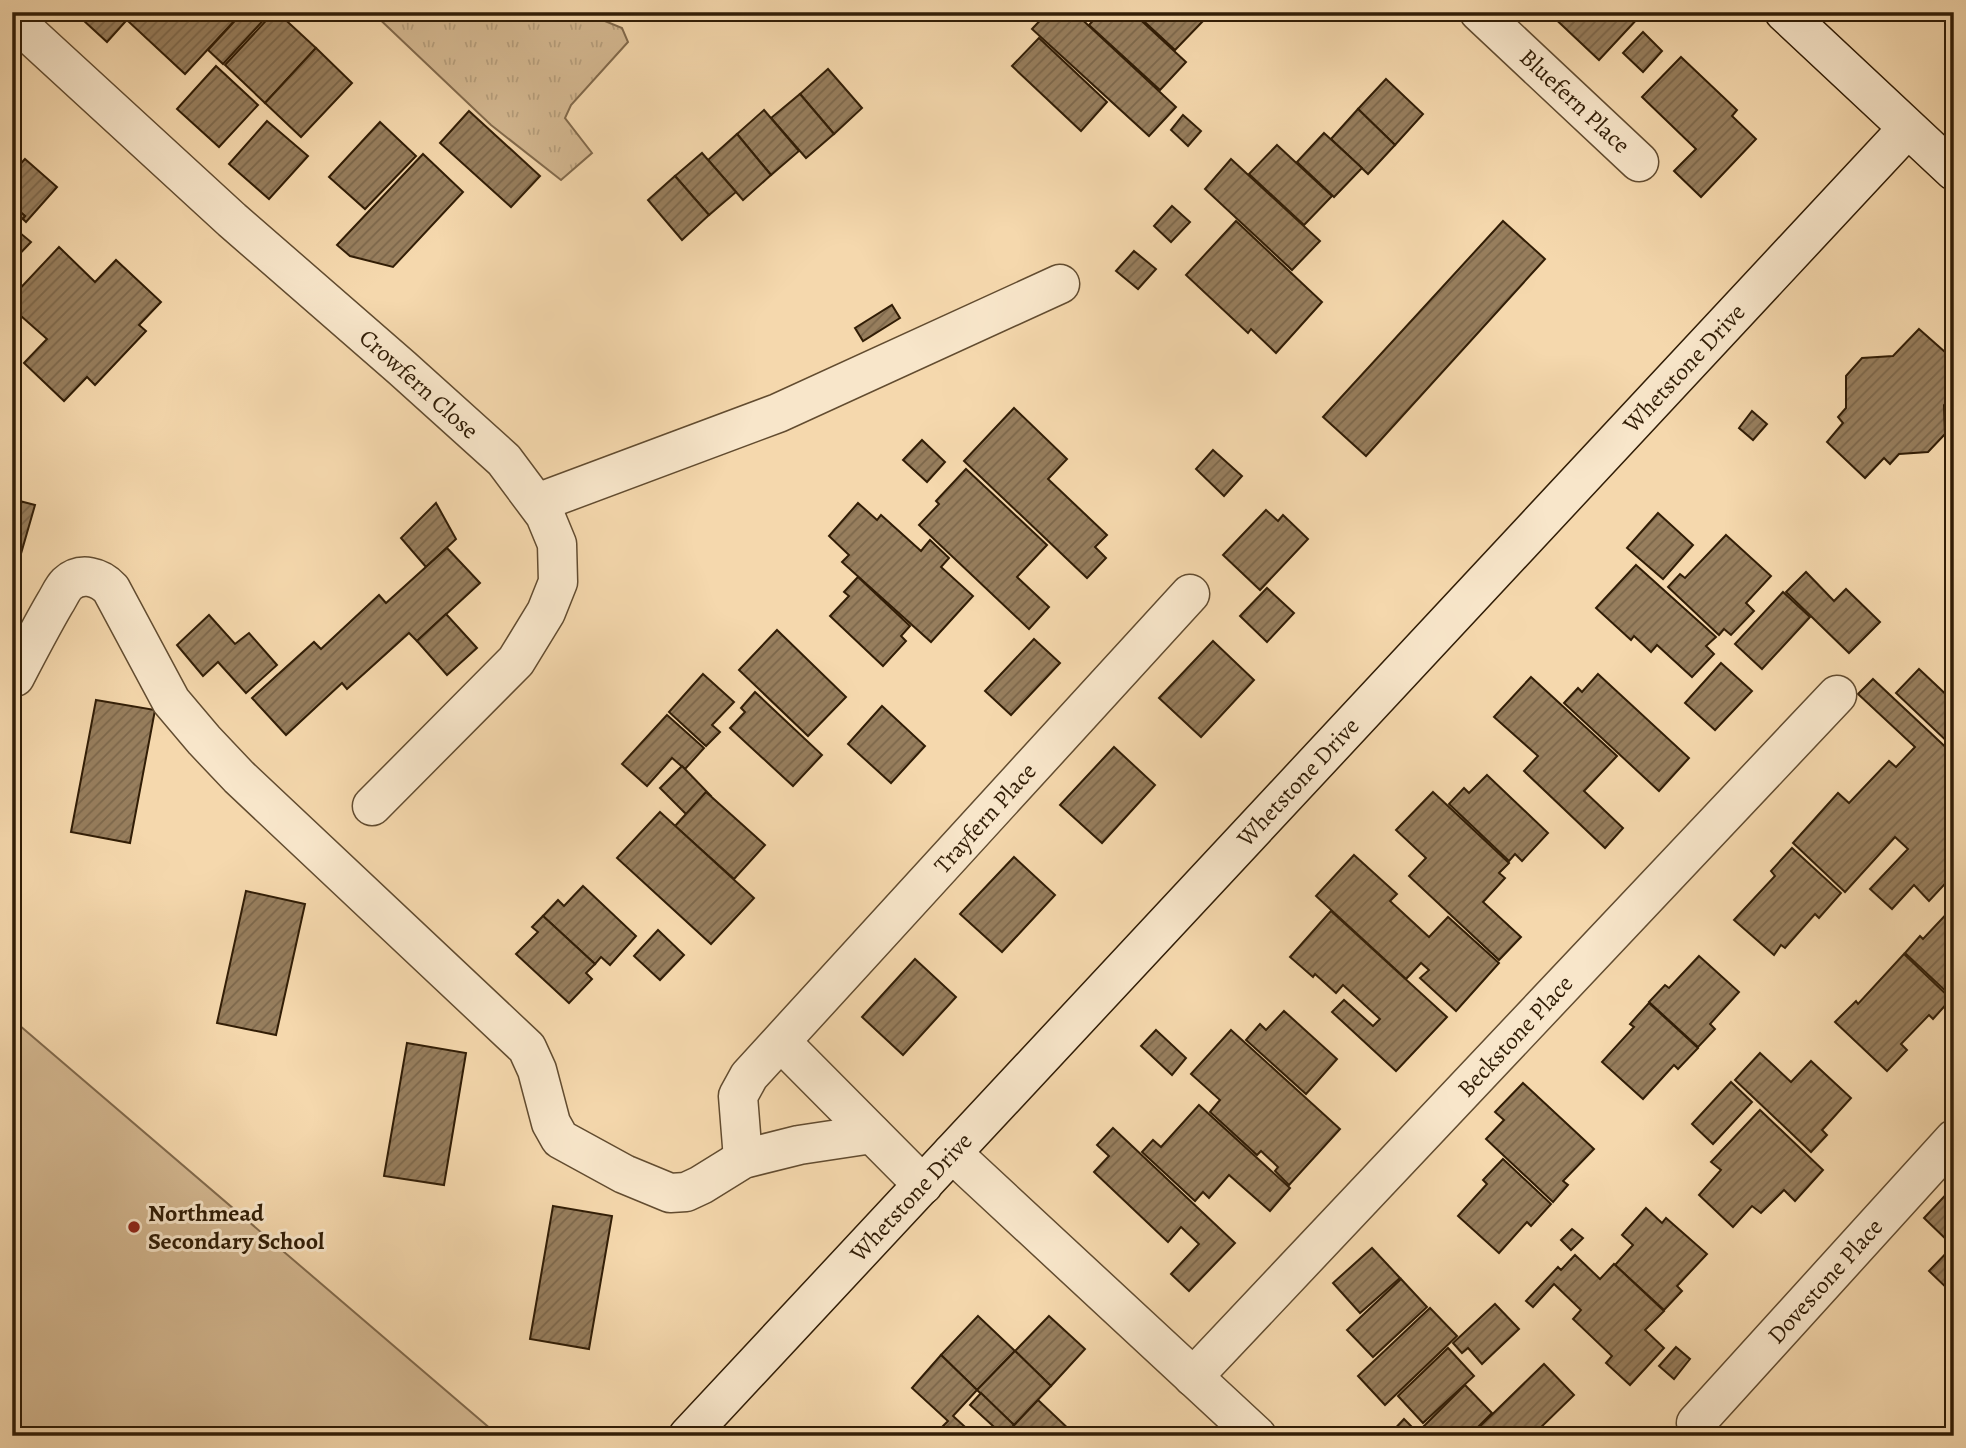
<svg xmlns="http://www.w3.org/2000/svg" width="1966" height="1448" font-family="Alegreya,serif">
  <defs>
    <pattern id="grass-tufts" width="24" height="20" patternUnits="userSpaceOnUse" patternTransform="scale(1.75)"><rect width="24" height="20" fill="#d4b891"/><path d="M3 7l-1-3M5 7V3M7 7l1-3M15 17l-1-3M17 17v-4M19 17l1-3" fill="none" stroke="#b69e7c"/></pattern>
    <pattern id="building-hatch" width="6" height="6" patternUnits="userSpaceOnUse" patternTransform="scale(1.75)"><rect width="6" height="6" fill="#977e5d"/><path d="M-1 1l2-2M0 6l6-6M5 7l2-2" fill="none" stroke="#7c674b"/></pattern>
  </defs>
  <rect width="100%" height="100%" fill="#f5d8ad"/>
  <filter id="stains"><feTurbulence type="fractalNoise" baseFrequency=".00286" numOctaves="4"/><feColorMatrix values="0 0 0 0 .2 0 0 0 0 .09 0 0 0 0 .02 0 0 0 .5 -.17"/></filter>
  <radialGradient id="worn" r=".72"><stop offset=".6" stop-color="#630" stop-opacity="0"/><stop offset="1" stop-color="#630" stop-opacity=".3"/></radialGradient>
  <polygon fill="url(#grass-tufts)" stroke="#826a4c" stroke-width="2" points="372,12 583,12 622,28 628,42 571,105 565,118 592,153 561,180 491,125"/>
  <polygon fill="#d4b891" stroke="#826a4c" stroke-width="2" points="12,1019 499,1436 12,1436"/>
  <g fill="url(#building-hatch)" stroke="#311d06" stroke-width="2">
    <polygon points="91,12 134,12 107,42 83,20"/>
    <polygon points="138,12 229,12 236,19 185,74 129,22"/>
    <polygon points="243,12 271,12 223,64 208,50"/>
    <polygon points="274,12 277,12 316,48 265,103 225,65"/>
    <polygon points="1048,12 1074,12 1176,107 1149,136 1032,29"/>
    <polygon points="1101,12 1132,12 1186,62 1160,90 1089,25"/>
    <polygon points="1134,12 1193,12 1203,21 1175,50"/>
    <polygon points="1548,12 1633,12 1639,17 1599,60"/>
    <polygon points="1937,12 1954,12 1954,18 1949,23"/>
    <polygon points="1643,32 1662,51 1643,72 1623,53"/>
    <polygon points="1039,38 1107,102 1081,131 1012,66"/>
    <polygon points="316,48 352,83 301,137 265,103"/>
    <polygon points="1681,57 1737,110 1732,116 1756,139 1701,197 1674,171 1696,149 1642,97"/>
    <polygon points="216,66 258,105 219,147 177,109"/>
    <polygon points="828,69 862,108 834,134 800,94"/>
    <polygon points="1386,79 1423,114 1395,145 1358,109"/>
    <polygon points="800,94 834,134 806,158 771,118"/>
    <polygon points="1358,109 1395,145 1368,174 1331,139"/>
    <polygon points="764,110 799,151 771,175 737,134"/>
    <polygon points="469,111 540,176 511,207 440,143"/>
    <polygon points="1183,115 1201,131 1188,146 1171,130"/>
    <polygon points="267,121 308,156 269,199 229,164"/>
    <polygon points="380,122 416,156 365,209 329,177"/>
    <polygon points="1324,133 1362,168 1334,197 1297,162"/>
    <polygon points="737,134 771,175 743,200 708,160"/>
    <polygon points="1277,145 1332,196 1304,225 1249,174"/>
    <polygon points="702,153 736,192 709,215 675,176"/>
    <polygon points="423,154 463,192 393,267 350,256 337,245"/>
    <polygon points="25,159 57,187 26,222 23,219 25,216 12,205 12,173"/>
    <polygon points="1231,159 1320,241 1292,270 1205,189"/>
    <polygon points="675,176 709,215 682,240 648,200"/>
    <polygon points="12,205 25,216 12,229"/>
    <polygon points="1172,206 1190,222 1171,242 1154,226"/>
    <polygon points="1236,221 1322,302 1276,353 1251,329 1248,333 1186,275"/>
    <polygon points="1503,221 1545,259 1366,456 1323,417"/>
    <polygon points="14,228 31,242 12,262 12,229"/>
    <polygon points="59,247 95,282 116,260 161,302 139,325 146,331 95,385 87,377 64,401 24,363 47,339 12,308 12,297"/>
    <polygon points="1134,251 1156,269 1138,289 1116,271"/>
    <polygon points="892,305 900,318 863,341 855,328"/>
    <polygon points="1919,329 1954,360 1954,394 1944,405 1945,434 1928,452 1899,454 1890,464 1884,458 1865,478 1827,442 1843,423 1838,417 1846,408 1846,376 1862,358 1893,356"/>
    <polygon points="1014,408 1067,459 1048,479 1107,535 1095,547 1106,558 1087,578 964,461"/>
    <polygon points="1752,411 1767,424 1753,440 1739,428"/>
    <polygon points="922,440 945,462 927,482 903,460"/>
    <polygon points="1213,450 1242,476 1224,496 1196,469"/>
    <polygon points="966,469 1047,545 1017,577 1049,607 1029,629 919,525 939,504 936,501"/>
    <polygon points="12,499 35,505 12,585"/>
    <polygon points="436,503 456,539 426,567 401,538"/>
    <polygon points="858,503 877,520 881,515 921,551 930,540 949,558 941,567 973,596 931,642 842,562 849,555 829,536"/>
    <polygon points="1266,510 1278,521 1283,515 1308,539 1260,590 1223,555"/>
    <polygon points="1658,513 1693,545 1663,579 1627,548"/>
    <polygon points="1726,535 1771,576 1746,603 1754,611 1731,635 1724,629 1719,635 1668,587 1680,574 1685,578"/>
    <polygon points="447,548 480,583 417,641 409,633 347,689 342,683 286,735 252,698 314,642 321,649 379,595 386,603"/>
    <polygon points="1636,565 1716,637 1706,646 1714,654 1692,677 1657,645 1651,652 1634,636 1631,640 1596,608"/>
    <polygon points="1806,572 1834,601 1846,589 1880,622 1849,653 1786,592"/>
    <polygon points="858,577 910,626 901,636 906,641 883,666 830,616 849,596 844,592"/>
    <polygon points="1267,588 1294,613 1267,642 1240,616"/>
    <polygon points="1783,592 1810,617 1762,669 1735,644"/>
    <polygon points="446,614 477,648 447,675 417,641"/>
    <polygon points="209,615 235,644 249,633 277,665 246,693 218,662 203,676 177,645"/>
    <polygon points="777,630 846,697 808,736 739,670"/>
    <polygon points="1034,639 1060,663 1011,715 985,691"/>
    <polygon points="1213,641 1254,680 1201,737 1159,698"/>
    <polygon points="1721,663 1752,691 1715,730 1685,703"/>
    <polygon points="1919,669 1954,702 1954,748 1896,693"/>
    <polygon points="703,674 734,702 712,725 720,732 706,746 669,712"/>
    <polygon points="1598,674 1689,758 1659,791 1564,703 1578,688 1582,692"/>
    <polygon points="1531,677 1617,756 1584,791 1623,828 1605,848 1524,771 1538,756 1494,717"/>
    <polygon points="1873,679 1954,755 1954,874 1929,901 1914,885 1892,909 1870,889 1908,849 1895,837 1845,892 1793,843 1838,793 1849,803 1889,761 1896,767 1915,747 1858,694"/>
    <polygon points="755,692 822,755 793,786 730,728 745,712 741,708"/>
    <polygon points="96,700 155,710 130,843 71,832"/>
    <polygon points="882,706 925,746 891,783 848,744"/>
    <polygon points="667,715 704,748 685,769 672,758 647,786 622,764"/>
    <polygon points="1114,747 1155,785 1102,843 1060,805"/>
    <polygon points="682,766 711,796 690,818 660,788"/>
    <polygon points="1487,775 1548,833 1522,861 1515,854 1509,861 1449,804 1464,788 1469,793"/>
    <polygon points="706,792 765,845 734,879 675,826"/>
    <polygon points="1433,792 1509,863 1499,873 1505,878 1483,902 1521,937 1499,960 1409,876 1426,858 1396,830"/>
    <polygon points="660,812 754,898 711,944 617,858"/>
    <polygon points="1792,848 1841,893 1819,918 1815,914 1785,948 1781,945 1774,955 1734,920 1775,876 1771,871"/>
    <polygon points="1354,855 1397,894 1390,901 1429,937 1448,917 1499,963 1456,1011 1420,978 1429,970 1421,963 1406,979 1316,896"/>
    <polygon points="1014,857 1055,895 1002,952 960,914"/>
    <polygon points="583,886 636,936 610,965 601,957 595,964 543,916 558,900 564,906"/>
    <polygon points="246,891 305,904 276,1035 217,1023"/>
    <polygon points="1953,907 1954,997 1953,998 1905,953 1920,936 1923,939"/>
    <polygon points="1331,911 1447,1017 1396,1071 1332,1012 1344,1000 1373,1026 1380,1019 1343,985 1336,993 1315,974 1313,977 1290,957"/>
    <polygon points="543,916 595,964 586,973 592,979 569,1003 516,954 538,932 532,927"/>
    <polygon points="658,930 684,955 660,980 634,956"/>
    <polygon points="1904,954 1951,999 1933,1019 1929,1015 1901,1044 1907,1050 1887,1071 1835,1022 1856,1001 1858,1004"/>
    <polygon points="1699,956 1739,992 1710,1024 1715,1029 1698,1047 1649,1002 1665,985 1669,988"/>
    <polygon points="915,959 956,997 903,1055 862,1017"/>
    <polygon points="1649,1003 1698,1048 1678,1069 1674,1065 1643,1099 1602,1062 1634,1027 1630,1024"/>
    <polygon points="1284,1011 1337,1059 1306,1094 1246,1040 1260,1024 1266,1030"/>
    <polygon points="1156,1030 1186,1058 1172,1075 1141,1046"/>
    <polygon points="1231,1030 1340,1129 1289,1185 1275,1171 1278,1167 1261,1151 1257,1155 1210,1112 1220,1100 1191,1074"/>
    <polygon points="407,1043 466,1053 444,1185 384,1176"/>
    <polygon points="1760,1053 1791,1082 1811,1061 1851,1098 1822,1130 1827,1135 1811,1152 1735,1080"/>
    <polygon points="1731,1082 1752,1102 1713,1144 1692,1124"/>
    <polygon points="1523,1083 1594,1149 1563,1181 1568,1185 1553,1202 1486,1139 1504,1120 1495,1112"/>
    <polygon points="1199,1105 1290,1188 1270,1211 1229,1175 1209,1198 1203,1192 1195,1201 1142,1152 1153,1140 1161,1147"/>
    <polygon points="1760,1110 1823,1170 1795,1201 1784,1190 1761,1213 1752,1206 1733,1227 1699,1195 1721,1170 1711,1162"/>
    <polygon points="1113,1128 1235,1243 1189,1291 1171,1274 1199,1244 1181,1227 1168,1242 1094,1172 1109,1156 1097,1145"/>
    <polygon points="1503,1159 1551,1204 1531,1226 1527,1222 1499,1253 1458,1216 1487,1184 1483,1180"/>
    <polygon points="1954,1186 1954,1239 1950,1243 1924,1218"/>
    <polygon points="553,1206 612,1216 589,1349 530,1339"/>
    <polygon points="1646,1208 1662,1223 1666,1218 1707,1254 1677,1286 1682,1291 1664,1310 1615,1265 1633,1245 1622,1235"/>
    <polygon points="1572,1229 1583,1238 1571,1250 1561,1240"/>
    <polygon points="1954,1245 1954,1295 1929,1271"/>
    <polygon points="1372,1248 1400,1278 1360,1313 1333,1283"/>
    <polygon points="1575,1255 1600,1279 1614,1264 1664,1311 1645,1330 1664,1348 1630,1385 1606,1363 1612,1356 1573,1319 1581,1310 1554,1284 1533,1307 1526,1301 1558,1267 1561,1270"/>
    <polygon points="1401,1279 1427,1307 1373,1357 1347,1330"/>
    <polygon points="1495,1304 1519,1329 1482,1364 1468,1348 1462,1353 1453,1343"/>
    <polygon points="1430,1308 1457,1336 1385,1405 1358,1376"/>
    <polygon points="978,1316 1015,1351 977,1390 941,1355"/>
    <polygon points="1049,1316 1085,1349 1051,1386 1015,1351"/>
    <polygon points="1676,1347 1690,1359 1674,1379 1659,1366"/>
    <polygon points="1448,1348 1474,1376 1423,1423 1398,1396"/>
    <polygon points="1015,1351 1051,1386 1014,1425 977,1390"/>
    <polygon points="941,1355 977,1390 953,1416 975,1436 947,1436 940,1429 948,1421 912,1388"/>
    <polygon points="1544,1364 1574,1395 1532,1436 1470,1436"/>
    <polygon points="1465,1385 1492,1413 1469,1436 1414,1436"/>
    <polygon points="981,1393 1014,1425 1004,1436 970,1405"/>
    <polygon points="1038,1400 1074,1434 1073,1436 1004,1436"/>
    <polygon points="1404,1419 1415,1430 1410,1436 1388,1436"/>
  </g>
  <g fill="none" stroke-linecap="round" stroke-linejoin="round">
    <g stroke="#624c30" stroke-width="41">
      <g id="street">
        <polyline points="1479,12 1639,162"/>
        <polyline points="12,18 232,220 402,368 504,460 545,515 557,544 558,582 546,612 516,661 372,806"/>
        <polyline points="537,503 778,413 1060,284"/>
        <path d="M 15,677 C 28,652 41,627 55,603 C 59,597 62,589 67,584 C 81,571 100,577 111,589 L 171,701 L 204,740 L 239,777 L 527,1048 L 537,1070 L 551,1123 L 560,1139 L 624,1174 L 670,1193 L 686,1192 L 701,1185 L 743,1159 L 799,1145 L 872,1134"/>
        <polyline points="781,1042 923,1185"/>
        <polyline points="952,1153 1257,1436"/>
        <polyline points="743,1159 738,1096 749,1076 1190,594"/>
        <polyline points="1193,1377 1837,695"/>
        <polyline points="1696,1423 1954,1139"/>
      </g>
    </g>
    <g stroke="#311d06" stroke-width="41">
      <g id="secondary">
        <polyline points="1784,12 1954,171"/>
        <polyline points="688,1436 1907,129"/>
      </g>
    </g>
    <use href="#street" stroke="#f8e6ca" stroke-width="38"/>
    <use href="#secondary" stroke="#f8e6ca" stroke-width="38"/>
  </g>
  <circle fill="#8f2418" stroke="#f8e6ca" stroke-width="2.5" cx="134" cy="1227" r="7"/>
  <g text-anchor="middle" stroke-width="6" stroke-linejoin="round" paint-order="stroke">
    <g font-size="24" fill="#311d06" stroke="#f8e6ca">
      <text transform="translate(1575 101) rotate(43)" y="8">Bluefern Place</text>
      <text transform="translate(1684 368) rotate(-47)" y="8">Whetstone Drive</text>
      <text transform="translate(419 384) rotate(42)" y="8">Crowfern Close</text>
      <text transform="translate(1298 782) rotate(-47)" y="8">Whetstone Drive</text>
      <text transform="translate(985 818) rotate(-48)" y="8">Trayfern Place</text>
      <text transform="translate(1515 1036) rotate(-47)" y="8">Beckstone Place</text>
      <text transform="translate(911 1197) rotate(-47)" y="8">Whetstone Drive</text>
      <text transform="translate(1825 1281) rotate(-48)" y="8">Dovestone Place</text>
    </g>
    <g font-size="24" font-weight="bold" fill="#311d06" stroke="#f8e6ca" text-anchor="start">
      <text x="148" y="1221">Northmead<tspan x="148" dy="28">Secondary School</tspan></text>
    </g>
  </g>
  <rect width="1966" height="1448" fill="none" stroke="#f5d8ad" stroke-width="42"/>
  <rect x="14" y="14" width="1938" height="1420" fill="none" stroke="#311d06" stroke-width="3.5"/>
  <rect x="21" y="21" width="1924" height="1406" fill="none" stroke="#311d06" stroke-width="2"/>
  <rect width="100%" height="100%" filter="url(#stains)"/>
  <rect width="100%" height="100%" fill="url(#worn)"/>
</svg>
